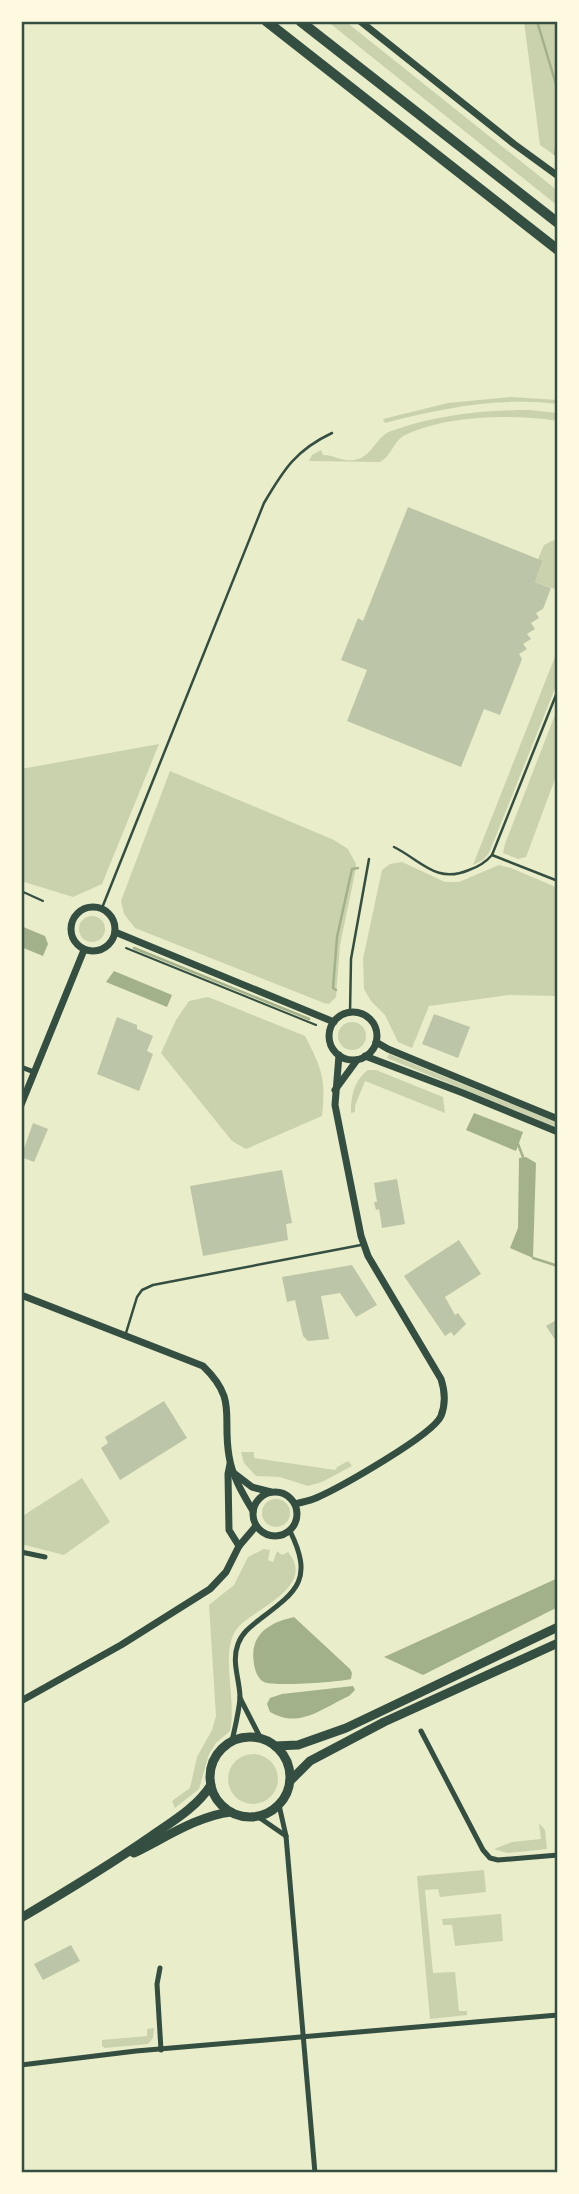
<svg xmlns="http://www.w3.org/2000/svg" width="579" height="2194" font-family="Bitter,serif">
  <rect width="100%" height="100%" fill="#e9edc9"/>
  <g fill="#cad2ad">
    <polygon points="327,21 345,21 558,191 558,206"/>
    <polygon points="524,21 555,21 558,28 557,157 540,145"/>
    <path d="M 511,397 L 558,400 L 558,404 C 499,397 442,408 385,423 L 383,419 L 448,403 Z"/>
    <path d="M 530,410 L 558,413 L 558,421 C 512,414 448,415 405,435 C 393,441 392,456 380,462 L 309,461 L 312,455 L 321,450 L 323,455 C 334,455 343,462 354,460 C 373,457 375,437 391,431 C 436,415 483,410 530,410 Z"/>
    <polygon points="554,540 558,542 558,590 535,582 543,562 538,559 544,545"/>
    <polygon points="558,649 558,681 489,853 483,860 473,865"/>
    <polygon points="558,707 558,771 526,857 518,859 503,853 505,844"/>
    <polygon points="159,744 102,884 73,897 21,881 21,769"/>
    <polygon points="170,771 334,840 348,849 356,864 355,873 340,945 336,997 329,1004 324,1003 135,928 124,914 121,901"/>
    <polygon points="402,862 445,882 459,882 499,865 511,868 558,888 558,996 509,995 429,1006 412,1048 398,1042 385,1015 371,1001 364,989 363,959 382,870 390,864"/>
    <circle cx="92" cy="929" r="13"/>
    <path d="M 208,997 L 305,1036 C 322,1069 326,1079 322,1116 L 246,1149 L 232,1141 L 161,1053 L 176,1020 L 189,1001 Z"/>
    <circle cx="352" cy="1036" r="14"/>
    <polygon points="389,1054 558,1123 558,1128 387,1058"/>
    <path d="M 368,1070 L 376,1070 L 443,1097 L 445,1113 L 365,1081 L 355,1106 L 355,1112 L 351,1113 C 351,1095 354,1081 368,1070 Z"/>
    <polygon points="241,1452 254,1452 254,1458 335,1470 337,1467 348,1461 352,1466 322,1482 308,1486 280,1477 256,1476 244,1463"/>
    <polygon points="82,1478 110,1522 64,1555 21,1544 21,1517"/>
    <circle cx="276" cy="1513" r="14"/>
    <path d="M 264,1549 L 270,1550 L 268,1560 L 273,1562 L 277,1551 L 282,1555 L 288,1552 C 318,1588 251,1609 236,1630 C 220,1653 237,1700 230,1731 L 216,1743 L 209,1754 L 199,1789 L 175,1808 L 172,1801 L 190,1788 L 197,1757 L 212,1730 L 216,1716 L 209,1605 L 234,1585 L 248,1557 Z"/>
    <circle cx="253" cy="1779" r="25"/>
    <polygon points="539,1823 545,1830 547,1849 507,1853 494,1849 512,1842 541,1839"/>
    <polygon points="484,1870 486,1892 440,1897 438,1889 425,1890 433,1973 455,1972 459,2011 467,2011 467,2015 430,2019 417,1876"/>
    <polygon points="501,1914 503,1941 455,1946 452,1925 443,1925 442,1919"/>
    <polygon points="154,2028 153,2038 148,2044 105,2048 102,2046 102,2040 147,2036 147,2029"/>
  </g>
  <g fill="#a3b18a">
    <polygon points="21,926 45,936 48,944 43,956 21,947"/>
    <polygon points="114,971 172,995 167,1007 106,982"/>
    <polygon points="474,1113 523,1132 516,1151 466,1130"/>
    <polygon points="526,1157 536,1163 533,1258 510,1248 518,1228 519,1158"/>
    <polygon points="558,1578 558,1607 423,1675 384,1657"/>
    <path d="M 294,1617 L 350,1669 L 352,1673 L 351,1679 C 339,1682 274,1687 264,1682 C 258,1679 255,1671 254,1664 C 249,1635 268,1623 294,1617 Z"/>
    <path d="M 353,1686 L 355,1690 L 349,1696 C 321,1709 299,1729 270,1712 L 267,1704 L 270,1698 L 282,1694 Z"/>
  </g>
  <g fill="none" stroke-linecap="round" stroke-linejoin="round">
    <g stroke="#a3b18a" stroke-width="2.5">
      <polyline points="537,21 558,91"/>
      <polyline points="555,154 558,138"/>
      <polyline points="134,948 309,1019"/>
      <polyline points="336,990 333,988 337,937 352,869 358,868"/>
      <polyline points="518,1144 523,1157"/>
      <polyline points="533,1258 558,1266"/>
    </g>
  </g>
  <g fill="#bcc5a7">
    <polygon points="408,507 543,561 535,582 551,588 543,609 536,613 539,618 531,623 535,629 527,634 531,639 523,644 527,649 519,654 522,659 500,715 484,709 461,767 347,721 367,670 341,660 358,618 363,621"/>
    <polygon points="434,1014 470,1027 458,1058 422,1044"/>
    <polygon points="117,1017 137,1025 137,1029 153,1036 147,1051 153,1054 139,1091 97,1074"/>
    <polygon points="33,1123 48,1129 34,1162 21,1157"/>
    <polygon points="282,1170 292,1223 286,1224 288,1240 203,1256 190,1186"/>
    <polygon points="397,1179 405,1224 382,1228 379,1209 376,1210 374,1202 377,1202 374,1183"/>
    <polygon points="459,1240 481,1274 445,1297 455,1315 458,1313 466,1324 454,1336 451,1332 445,1336 404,1276"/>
    <polygon points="352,1265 377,1305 356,1317 340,1293 321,1296 329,1339 308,1341 303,1336 295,1300 287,1302 282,1277"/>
    <polygon points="558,1319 558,1344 546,1326"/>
    <polygon points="164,1401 187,1438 120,1480 101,1448 108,1443 105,1437"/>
    <polygon points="71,1945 80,1961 43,1980 34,1964"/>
  </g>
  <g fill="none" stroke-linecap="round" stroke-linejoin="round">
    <g stroke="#344e41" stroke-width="2">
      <polyline points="21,891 43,901"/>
      <polyline points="126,948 316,1025"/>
    </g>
    <g stroke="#344e41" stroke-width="2.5">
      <path d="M 394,847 C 422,861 436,884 469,870 C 478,867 485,863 492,855 L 558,690"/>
      <polyline points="492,855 558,881"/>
      <path d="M 102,908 L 264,503 C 284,469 296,450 332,433"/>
      <polyline points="350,1013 351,959 369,859"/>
      <polyline points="126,1333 137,1297 142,1290 153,1285 361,1245"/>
    </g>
    <g stroke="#344e41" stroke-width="5">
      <polyline points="21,1067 34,1072"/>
      <polyline points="21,1552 45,1557"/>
      <polyline points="240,1698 261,1739"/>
      <polyline points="421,1731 483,1850 490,1858 498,1860 558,1855"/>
      <path d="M 232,1741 C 235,1727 239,1712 240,1698 C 240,1680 231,1662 238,1644 C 242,1633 250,1627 259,1620 C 297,1591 314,1580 290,1531"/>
      <polyline points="279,1805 286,1836 315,2173"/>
      <polyline points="257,1816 286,1836"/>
      <polyline points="160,1968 157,1984 161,2050"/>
      <polyline points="21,2065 136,2051 558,2015"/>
    </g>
    <g stroke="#344e41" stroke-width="7">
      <polyline points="360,21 514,144 558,176"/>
      <circle cx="93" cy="929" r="22"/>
      <polyline points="115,932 334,1022"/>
      <circle cx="353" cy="1036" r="24"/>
      <polyline points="376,1042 388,1049 558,1119"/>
      <polyline points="365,1056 463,1093 558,1132"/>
      <polyline points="335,1090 357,1060"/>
      <polyline points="21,1105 84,950"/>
      <path d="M 21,1295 L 203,1366 C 238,1400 222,1415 229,1456 C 232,1476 243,1494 253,1511"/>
      <polyline points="230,1464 228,1474 229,1530 239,1546"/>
      <polyline points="235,1474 252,1487 271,1492"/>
      <circle cx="275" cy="1514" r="22"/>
      <path d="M 295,1504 C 302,1502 309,1501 316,1498 C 339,1488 433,1435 441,1416 C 446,1403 445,1391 441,1379 L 368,1256 L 361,1236 L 335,1105 L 339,1055"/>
      <polyline points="21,1701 121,1645 210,1589 226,1572 239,1546 256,1526"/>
    </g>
    <g stroke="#344e41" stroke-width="9">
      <circle cx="250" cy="1777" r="40"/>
      <polyline points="275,1746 298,1745 346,1728 558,1627"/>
      <polyline points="290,1781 310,1761 384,1722 558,1643"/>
      <path d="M 134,1853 C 165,1838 197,1816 231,1812"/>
      <path d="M 21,1918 C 65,1892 108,1866 150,1837 C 173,1821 196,1808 211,1785"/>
    </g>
    <g stroke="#344e41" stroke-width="10">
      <polyline points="266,21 558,250"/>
      <polyline points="300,21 558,223"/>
    </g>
  </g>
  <rect width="579" height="2194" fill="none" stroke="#fefae0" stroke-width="46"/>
  <rect x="23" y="23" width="533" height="2148" fill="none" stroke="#344e41" stroke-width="2.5"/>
</svg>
